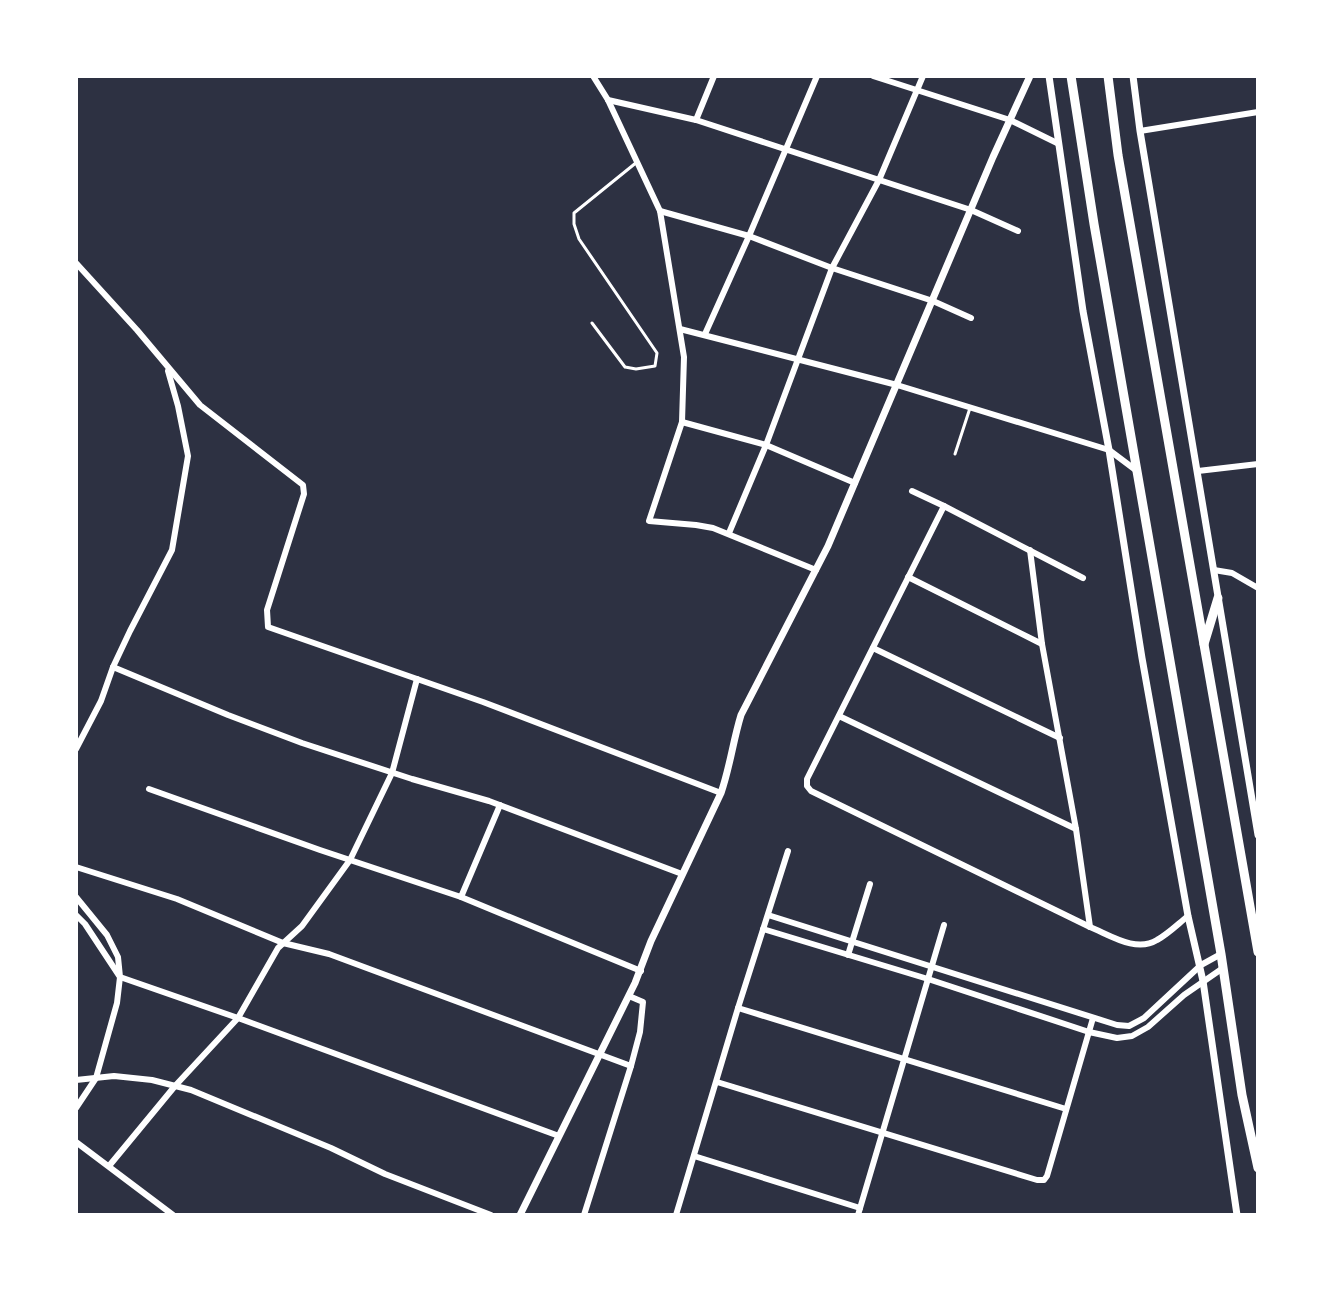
<svg xmlns="http://www.w3.org/2000/svg" width="1334" height="1291" font-family="Helvetica,sans-serif">
  <rect width="100%" height="100%" fill="#2d3142"/>
  <g fill="none" stroke-linecap="round" stroke-linejoin="round">
    <g stroke="#fff" stroke-width="3">
      <polyline points="592,323 625,367 636,369 655,366 657,353 579,239 574,224 574,213 637,162"/>
      <polyline points="955,454 970,408"/>
    </g>
    <g stroke="#fff" stroke-width="6">
      <polyline points="593,76 608,100 660,211 684,357 682,422 649,521 696,525 713,528 816,570"/>
      <polyline points="873,76 1010,120 1057,143"/>
      <polyline points="608,100 696,120 971,210 1018,231"/>
      <polyline points="696,120 714,76"/>
      <polyline points="1140,131 1258,112"/>
      <polyline points="660,211 749,236 832,268 933,301 971,318"/>
      <polyline points="76,263 137,330 200,405 303,485 304,494 267,610 268,627 483,702 721,793"/>
      <polyline points="680,329 897,385 1109,450 1137,471"/>
      <polyline points="705,334 749,236 817,76"/>
      <polyline points="682,422 766,445 855,483"/>
      <polyline points="1198,471 1258,464"/>
      <polyline points="912,491 944,506"/>
      <polyline points="729,533 766,445 832,268 879,180 923,76"/>
      <polyline points="1030,550 1042,644 1076,829 1090,927"/>
      <polyline points="1214,570 1232,573 1258,588"/>
      <polyline points="908,577 1042,644"/>
      <path d="M 1083,578 L 944,506 L 807,779 L 807,786 L 811,791 L 1090,927 C 1110,935 1136,953 1157,940 C 1168,934 1178,924 1188,916"/>
      <polyline points="873,648 1060,738"/>
      <polyline points="113,667 228,715 302,743 412,779 489,801 682,874"/>
      <polyline points="839,716 1076,829"/>
      <polyline points="76,749 101,701 113,667 130,631 172,550 188,456 178,406 168,371"/>
      <polyline points="149,789 320,850 461,897 641,971"/>
      <polyline points="76,867 177,899 283,943 329,954 631,1066"/>
      <polyline points="76,897 107,935 118,957 120,977 238,1018 559,1136"/>
      <polyline points="461,897 500,805"/>
      <polyline points="76,915 85,924 120,977 117,1003 96,1078 76,1108"/>
      <polyline points="768,915 1117,1025 1129,1026 1144,1018 1201,965 1221,954"/>
      <polyline points="763,929 928,979 1089,1032 1117,1038 1132,1036 1148,1027 1184,995 1223,968"/>
      <polyline points="848,955 870,884"/>
      <polyline points="738,1008 1066,1109"/>
      <polyline points="76,1080 114,1076 152,1080 191,1090 331,1148 385,1174 491,1215"/>
      <polyline points="717,1082 1037,1180 1044,1180 1047,1176 1093,1018"/>
      <polyline points="76,1142 173,1215"/>
      <polyline points="694,1156 860,1208"/>
      <polyline points="109,1166 175,1086 238,1018 278,948 302,926 350,860 392,773 417,679"/>
      <polyline points="584,1215 631,1066 640,1032 643,1002 629,996"/>
      <polyline points="676,1215 738,1008 788,851"/>
      <polyline points="858,1215 944,925"/>
    </g>
    <g stroke="#fff" stroke-width="7">
      <polyline points="1049,76 1083,311 1109,450 1142,658 1188,916 1203,981 1237,1215"/>
      <polyline points="1133,76 1140,131 1258,835"/>
      <path d="M 520,1215 L 635,983 L 651,941 L 721,793 C 730,767 733,741 741,715 L 828,546 L 993,157 L 1030,76"/>
    </g>
    <g stroke="#fff" stroke-width="9">
      <polyline points="1071,76 1094,224 1221,954 1242,1095 1258,1168"/>
      <polyline points="1108,76 1118,155 1258,952"/>
      <polyline points="1204,644 1218,598"/>
    </g>
  </g>
  <rect width="1334" height="1291" fill="none" stroke="#ffffff" stroke-width="156"/>
</svg>
